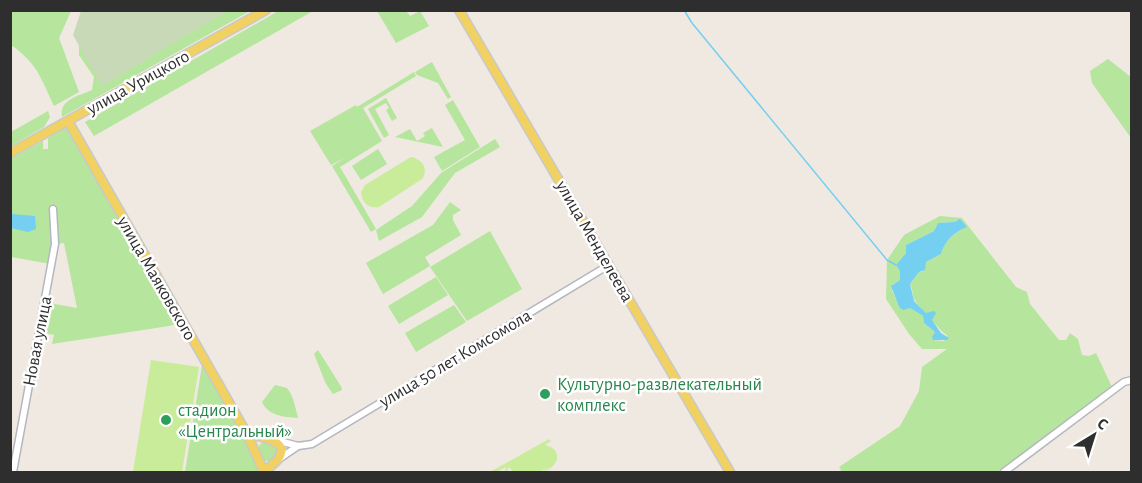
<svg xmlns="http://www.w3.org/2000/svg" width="1142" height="483" font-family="'Alegreya Sans',sans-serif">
  <rect width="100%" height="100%" fill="#efe9e1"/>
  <g fill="#b6e59e" fill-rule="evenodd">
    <polygon points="280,10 313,11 94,136 85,122"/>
    <path d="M 10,11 L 71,11 L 59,38 L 79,92 L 54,106 C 41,78 37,63 11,45 Z"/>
    <path d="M 86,11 L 250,11 L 62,117 C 59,99 79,96 92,90 L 94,77 L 79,55 L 79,40 Z"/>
    <polygon points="377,11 406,11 410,16 420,11 429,26 396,43"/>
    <polygon points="1108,59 1131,77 1131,138 1092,83 1090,71"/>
    <polygon points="432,62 451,97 448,99 438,83 417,75 415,72"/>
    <polygon points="414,72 416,76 363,108 382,141 340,167 376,229 371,232 332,166 345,158 331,165 310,131 356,105 357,107"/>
    <polygon points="386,98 397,118 392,121 386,110 389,108 386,103 375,109 389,135 384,138 368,109"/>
    <polygon points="453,100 480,147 442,171 434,157 465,140 445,105"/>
    <polygon points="48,111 50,117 44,127 11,146 11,132"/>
    <polygon points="66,127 179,323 169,326 52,344 54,335 39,332 44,302 77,308 64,243 55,244 51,264 11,257 10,159 43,141 43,149 48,149 48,138"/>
    <polygon points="432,128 443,147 395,137 410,129 417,141 425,136 423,133"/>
    <polygon points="495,139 500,147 455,173 422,217 379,241 376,230 412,206 441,173"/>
    <polygon points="378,149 387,164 361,180 352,166"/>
    <polygon points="450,202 461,210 453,215 453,220 461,235 425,257 430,266 383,294 366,263 433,225"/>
    <path d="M 940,216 L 962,218 L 1016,287 L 1027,292 L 1030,304 L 1059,340 L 1066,340 L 1070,333 L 1078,339 L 1082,355 L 1089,356 L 1096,353 L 1113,389 L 999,472 L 842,472 L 839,467 L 900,426 L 919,391 L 922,367 L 947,349 L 922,349 L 909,334 L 886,299 L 887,260 L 904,235 ZM 957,220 L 963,228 C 954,234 943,243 941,254 L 926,262 L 923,271 L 919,272 L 910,284 C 913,289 912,294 914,299 C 916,303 943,334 948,336 L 944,341 L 933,340 L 935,332 L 924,323 L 923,316 L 910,308 L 899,307 L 892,290 L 892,285 L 900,280 L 900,271 L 896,265 L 906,253 L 906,245 L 934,231 L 938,223 L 954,222 Z"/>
    <polygon points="490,231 522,289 467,321 430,267"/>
    <polygon points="436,277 448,295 399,324 388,306"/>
    <polygon points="454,305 466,322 416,352 405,333"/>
    <polygon points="318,350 342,388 342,390 333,394 326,384 314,354"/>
    <polygon points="202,365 206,366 246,435 262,472 185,472"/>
    <path d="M 275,385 L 287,388 C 294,397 295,407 298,418 C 285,417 268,416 262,402 Z"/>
    <polygon points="264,440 279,447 273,461 263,461 257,448"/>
  </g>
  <polygon fill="#c8d9b8" points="81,11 81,10 227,11 102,86 73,35"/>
  <g fill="#c9ec9a">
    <path d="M 411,157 C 422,159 429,169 422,179 L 379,207 C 368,209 362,202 361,192 L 365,185 Z"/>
    <polygon points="151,360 199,367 182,472 133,472"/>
    <path d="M 549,439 L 551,441 L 545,445 C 565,450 558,469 541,472 L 551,466 L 539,472 L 513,472 L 509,467 L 506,472 L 505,472 L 506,467 L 496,472 L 490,472 Z"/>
  </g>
  <g fill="#75cff0">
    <polygon points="11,214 35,216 36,229 28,232 11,228"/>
    <path d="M 960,219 L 967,227 C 955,231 944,242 941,254 L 926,262 L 925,270 L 919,272 L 910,284 L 914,301 L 926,313 L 934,311 L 936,313 L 932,320 L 941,333 L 949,338 L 947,340 L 933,340 L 932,337 L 935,332 L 924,323 L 923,316 L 910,308 L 903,310 L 899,307 L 891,286 L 900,280 L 900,271 L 896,265 L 906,253 L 906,245 L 934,231 L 938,223 L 954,222 Z"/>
  </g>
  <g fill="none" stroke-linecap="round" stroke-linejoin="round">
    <polyline stroke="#75cff0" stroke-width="1.5" points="684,10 692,23 887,260 896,265"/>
    <g stroke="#b4b7c1" stroke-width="9">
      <g id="minor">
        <polyline points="276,440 298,446 312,444 609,265"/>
        <polyline points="279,459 298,446"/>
        <polyline points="13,472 55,244 53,209"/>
        <polyline points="1004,472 1124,382 1132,380"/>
      </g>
    </g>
    <g stroke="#c9c9c9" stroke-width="11">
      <g id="major">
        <polyline points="459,10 730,472"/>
        <polyline points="68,121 247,434 264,472"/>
        <polyline points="10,153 266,10"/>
        <path d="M 247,434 C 258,436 292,440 278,459 C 274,464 268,468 264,472"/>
      </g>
    </g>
    <use href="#minor" stroke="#fff" stroke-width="6"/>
    <use href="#major" stroke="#f2d163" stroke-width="8"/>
  </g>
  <g fill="#2e9e5b" stroke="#fff" stroke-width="2">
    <circle cx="545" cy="394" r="6"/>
    <circle cx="166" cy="420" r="6"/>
  </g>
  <g text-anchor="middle" stroke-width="5" stroke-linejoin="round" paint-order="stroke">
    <g font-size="18" fill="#2e2e2e" stroke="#fff">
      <text transform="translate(138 82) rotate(-29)" y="6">улица Урицкого</text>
      <text transform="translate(595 241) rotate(60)" y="6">улица Менделеева</text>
      <text transform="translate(157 278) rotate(60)" y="6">улица Маяковского</text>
      <text transform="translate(37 341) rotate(-79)" y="6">Новая улица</text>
      <text transform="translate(455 358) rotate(-31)" y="6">улица 50 лет Комсомола</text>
    </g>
    <g font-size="18" fill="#27864d" stroke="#fff" text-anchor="start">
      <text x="557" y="390">Культурно-развлекательный<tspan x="557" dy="21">комплекс</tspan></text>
      <text x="178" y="416">стадион<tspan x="178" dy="21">«Центральный»</tspan></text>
    </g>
  </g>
  <rect width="1142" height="483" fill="none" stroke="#2e2e2e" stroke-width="24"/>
  <g transform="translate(1094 435) rotate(38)" stroke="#ffffff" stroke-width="4.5" paint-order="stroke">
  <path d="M0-4.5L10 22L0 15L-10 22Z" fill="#2e2e2e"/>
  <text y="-9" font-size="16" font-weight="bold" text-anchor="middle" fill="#2e2e2e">С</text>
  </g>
</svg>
